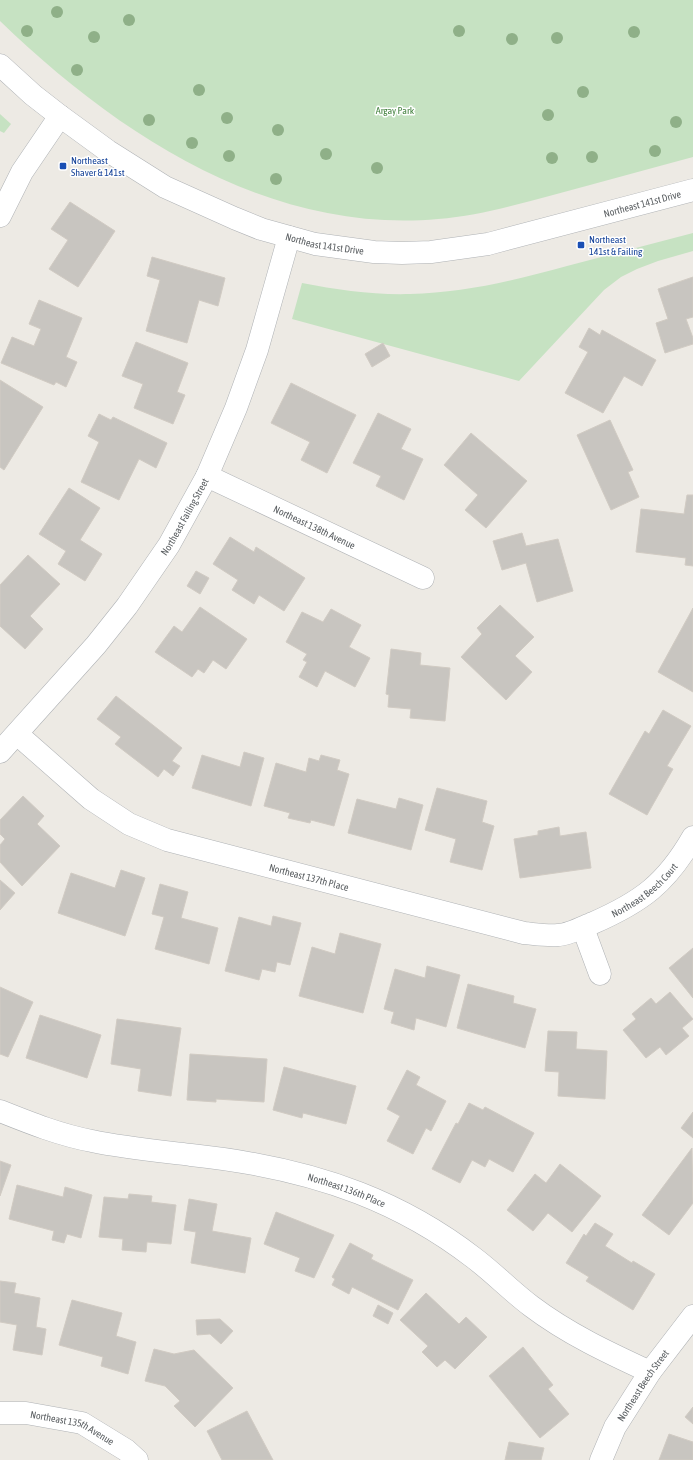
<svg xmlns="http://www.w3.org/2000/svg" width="693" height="1460" font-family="'Asap Condensed',sans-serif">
  <rect width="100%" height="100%" fill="#edeae4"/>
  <g fill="#c6e2c2">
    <path d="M 0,0 L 693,0 L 693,157 C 646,170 600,182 553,195 C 515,205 477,216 438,219 C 268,234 117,134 0,21 Z"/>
    <polygon points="0,114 11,124 4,133 0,131"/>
    <path d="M 693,233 L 693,251 L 658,261 L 637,269 L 621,277 L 604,290 L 519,381 L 292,319 L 302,283 C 338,290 373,295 410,294 C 464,293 516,280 567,266 C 609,255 651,244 693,233 Z"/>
  </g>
  <g fill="#c8c5c0" stroke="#d1cbc3">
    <polygon points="70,202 115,231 78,287 49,269 68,240 51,229"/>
    <polygon points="152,257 225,278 218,306 199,300 187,343 146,331 160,280 147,276"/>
    <polygon points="693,277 693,317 686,319 693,338 693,344 665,353 656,323 668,319 658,289"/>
    <polygon points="39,300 82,318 66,357 77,362 66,387 56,382 54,385 1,363 12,337 34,346 41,329 29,324"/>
    <polygon points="589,328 600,335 602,330 656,360 642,386 624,376 603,413 565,393 588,352 579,347"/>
    <polygon points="136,342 188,363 177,392 185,395 173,424 134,408 143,384 122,376"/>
    <polygon points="383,343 390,356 372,367 365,354"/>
    <polygon points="0,380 43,407 4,470 0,467"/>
    <polygon points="291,383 356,415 327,473 301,460 310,442 271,423"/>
    <polygon points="378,413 411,429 401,449 423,459 404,500 376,486 381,476 353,463"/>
    <polygon points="99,414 111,420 113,417 167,443 156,468 139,459 119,500 81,482 99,442 88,436"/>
    <polygon points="610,420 633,470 628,472 639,497 611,510 577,435"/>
    <polygon points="471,433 527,481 486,528 465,510 478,495 444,465"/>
    <polygon points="69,488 100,508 80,540 102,554 85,581 58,564 66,551 39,534"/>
    <polygon points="687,495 693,495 693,566 685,565 686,558 636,552 641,509 684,514"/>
    <polygon points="522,533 526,546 558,539 573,591 537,602 526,563 502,570 493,541"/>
    <polygon points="230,537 254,552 256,547 305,578 284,611 259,595 254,604 232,590 238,580 213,564"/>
    <polygon points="28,555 60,584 30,616 43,629 25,649 0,626 0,585"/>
    <polygon points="196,571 209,578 200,594 187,586"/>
    <polygon points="500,605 534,637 515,656 532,672 506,700 461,657 482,634 477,628"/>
    <polygon points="200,607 247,639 226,669 213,660 204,673 198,669 192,677 155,652 174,626 182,632"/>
    <polygon points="693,608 693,692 658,672"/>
    <polygon points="331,609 361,625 349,647 370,658 355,687 325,671 317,687 299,677 307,662 303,660 307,654 286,642 302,612 323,622"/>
    <polygon points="391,649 421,653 420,665 450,668 445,721 410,718 411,709 388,707 389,695 386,694"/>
    <polygon points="116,696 182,748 172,761 180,766 173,776 164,769 158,777 115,744 121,737 97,719"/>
    <polygon points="663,710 691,726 667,766 673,769 647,815 609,794 645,731 649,734"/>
    <polygon points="244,752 264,758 251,806 192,788 202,755 240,767"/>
    <polygon points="321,755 340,760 337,770 349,774 334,826 311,820 310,823 288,818 290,813 264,806 276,763 306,772 309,758 319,761"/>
    <polygon points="437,788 487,801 482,822 494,826 482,870 450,862 456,839 425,830"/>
    <polygon points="23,796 44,816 37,824 60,846 22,886 0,862 0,845 5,839 0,834 0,820"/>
    <polygon points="399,798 423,805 411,850 348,833 357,799 396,809"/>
    <polygon points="559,827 560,836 586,832 591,868 520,878 514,839 538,835 538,831"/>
    <polygon points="121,870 145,878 125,936 58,913 71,873 115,888"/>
    <polygon points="0,880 15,893 0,910"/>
    <polygon points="160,884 188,892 181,918 218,928 209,964 155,949 164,917 152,914"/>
    <polygon points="273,916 301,923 290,965 277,962 275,972 262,969 259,980 225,971 239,917 271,926"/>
    <polygon points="340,933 381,944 363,1013 299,996 312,947 335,954"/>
    <polygon points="693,948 693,998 669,968"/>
    <polygon points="427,966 460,975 446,1027 416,1018 414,1030 391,1023 394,1012 384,1009 395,969 425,978"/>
    <polygon points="468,984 514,996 513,1003 536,1009 525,1048 457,1028"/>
    <polygon points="0,987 33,1002 8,1057 0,1054"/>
    <polygon points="670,992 693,1019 682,1028 689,1036 666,1055 660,1047 646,1058 623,1030 636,1019 632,1014 651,998 656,1004"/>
    <polygon points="40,1015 101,1035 87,1078 26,1058"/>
    <polygon points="117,1019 181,1028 171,1096 138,1091 141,1069 111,1064"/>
    <polygon points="548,1031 577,1032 576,1049 607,1051 605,1099 558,1096 559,1072 545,1071"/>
    <polygon points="190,1054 267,1059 264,1102 216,1099 216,1102 187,1100"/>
    <polygon points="284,1067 356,1086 346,1124 303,1113 302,1118 273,1110"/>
    <polygon points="407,1070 420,1077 416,1085 446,1101 431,1131 426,1128 413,1154 387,1141 400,1116 387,1109"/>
    <polygon points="469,1103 483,1110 485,1107 534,1133 513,1172 489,1159 485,1167 472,1160 460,1183 432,1169 456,1123 458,1124"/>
    <polygon points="693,1112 693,1138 681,1128"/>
    <polygon points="692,1148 693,1203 669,1235 642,1215"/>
    <polygon points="0,1161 11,1165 0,1196"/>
    <polygon points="560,1164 601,1196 572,1232 548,1213 533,1231 507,1210 535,1174 546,1183"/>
    <polygon points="17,1185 63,1197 65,1187 92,1195 81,1238 67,1234 64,1243 52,1240 54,1231 9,1219"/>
    <polygon points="129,1194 152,1196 151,1202 176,1205 171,1244 147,1242 146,1252 122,1250 123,1239 99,1237 104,1197 128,1199"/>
    <polygon points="189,1199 217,1204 212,1231 251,1238 245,1273 191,1263 196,1232 184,1230"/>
    <polygon points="276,1212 334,1235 314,1278 295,1271 300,1258 264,1244"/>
    <polygon points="595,1223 613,1234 605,1246 632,1263 633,1261 655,1274 633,1310 586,1281 589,1277 566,1263 584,1234 586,1236"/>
    <polygon points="350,1243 373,1255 371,1259 413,1280 398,1310 352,1287 349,1294 332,1285 335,1279 332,1277"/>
    <polygon points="0,1281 16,1283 14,1293 40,1298 36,1327 46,1329 42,1355 13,1350 17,1325 0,1322"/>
    <polygon points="426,1293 459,1324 466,1317 487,1337 455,1369 445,1360 437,1367 422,1352 428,1346 400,1320"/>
    <polygon points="72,1300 122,1313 116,1336 136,1342 128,1374 101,1366 103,1357 59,1345"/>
    <polygon points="378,1305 393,1313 388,1324 373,1316"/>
    <polygon points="220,1319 233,1331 221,1344 210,1334 197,1335 196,1320"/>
    <polygon points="523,1347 553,1385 548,1389 569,1414 540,1438 489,1376"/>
    <polygon points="154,1349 174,1354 194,1350 233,1388 195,1427 174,1406 180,1401 165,1386 145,1381"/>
    <polygon points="693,1407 693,1424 685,1417"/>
    <polygon points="247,1411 273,1460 222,1460 207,1431"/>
    <polygon points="669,1434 693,1442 693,1460 659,1460"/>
    <polygon points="509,1442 544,1448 541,1460 505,1460"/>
  </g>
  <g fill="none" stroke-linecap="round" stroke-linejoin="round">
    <g stroke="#afb2b5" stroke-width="23">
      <g id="minor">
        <path id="s1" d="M 0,65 L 33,95 L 60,116 L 108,151 L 165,187 L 234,218 L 261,229 L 315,244 L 374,252 L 402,253 L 431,252 L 488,244 L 693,190"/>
        <polyline points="0,216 22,172 60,116"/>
        <path id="s2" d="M 207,476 L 423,578"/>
        <path id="s3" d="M 17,734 L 91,799 L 129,824 L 167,840 L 524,933 C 535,934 547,936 558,935 C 568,935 583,927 593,923 C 641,902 666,884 693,837"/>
        <path id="s4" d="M 0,752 L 96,645 L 127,606 L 169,545 L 207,476 L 236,408 L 257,350 L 289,237"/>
        <polyline points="583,928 600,974"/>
        <path id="s5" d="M 0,1111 C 30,1123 60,1135 92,1141 C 125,1148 158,1151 191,1155 C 248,1161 305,1172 359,1193 C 400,1209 439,1231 474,1258 C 494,1273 511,1291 531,1306 C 568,1334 609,1353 650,1372"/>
        <path id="s6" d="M 0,1413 L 26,1413 L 82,1423 L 126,1450 L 137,1460"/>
        <path id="s7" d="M 601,1460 L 615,1427 L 650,1372 L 693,1316"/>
      </g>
    </g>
    <use href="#minor" stroke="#fff" stroke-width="22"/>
  </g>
  <g fill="#8fb088">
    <circle cx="57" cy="12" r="6"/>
    <circle cx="129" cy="20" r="6"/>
    <circle cx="27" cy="31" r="6"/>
    <circle cx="459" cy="31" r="6"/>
    <circle cx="634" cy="32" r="6"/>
    <circle cx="94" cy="37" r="6"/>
    <circle cx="557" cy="38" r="6"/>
    <circle cx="512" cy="39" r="6"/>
    <circle cx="77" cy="70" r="6"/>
    <circle cx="199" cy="90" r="6"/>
    <circle cx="583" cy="92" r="6"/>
    <circle cx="548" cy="115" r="6"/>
    <circle cx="227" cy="118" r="6"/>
    <circle cx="149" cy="120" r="6"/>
    <circle cx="676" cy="122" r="6"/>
    <circle cx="278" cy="130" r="6"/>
    <circle cx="192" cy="143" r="6"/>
    <circle cx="655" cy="151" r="6"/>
    <circle cx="326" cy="154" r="6"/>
    <circle cx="229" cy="156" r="6"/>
    <circle cx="592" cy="157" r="6"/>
    <circle cx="552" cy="158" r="6"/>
    <circle cx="377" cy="168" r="6"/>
    <circle cx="276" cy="179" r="6"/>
  </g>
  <g fill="#1a4fb4" stroke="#fff" stroke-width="1.5">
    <rect x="59" y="162" width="8" height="8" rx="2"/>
    <rect x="577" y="241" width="8" height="8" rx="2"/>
  </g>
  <g text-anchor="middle" stroke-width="3" stroke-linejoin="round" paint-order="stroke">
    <g font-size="10" fill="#42803d" stroke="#fff">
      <text x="395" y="114">Argay Park</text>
    </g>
    <g font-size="10" fill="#164399" stroke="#fff" text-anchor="start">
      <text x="71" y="164">Northeast<tspan x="71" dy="12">Shaver &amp; 141st</tspan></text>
      <text x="589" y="243">Northeast<tspan x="589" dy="12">141st &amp; Failing</tspan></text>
    </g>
    <g font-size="10" fill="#5c6063" stroke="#fff">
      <text dy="4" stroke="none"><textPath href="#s1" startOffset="700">Northeast 141st Drive</textPath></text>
      <text dy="4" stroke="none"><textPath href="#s1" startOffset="376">Northeast 141st Drive</textPath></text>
      <text dy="4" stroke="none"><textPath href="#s4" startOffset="300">Northeast Failing Street</textPath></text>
      <text dy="4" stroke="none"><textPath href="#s2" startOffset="119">Northeast 138th Avenue</textPath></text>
      <text dy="4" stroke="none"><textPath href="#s3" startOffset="332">Northeast 137th Place</textPath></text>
      <text dy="4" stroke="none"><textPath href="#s3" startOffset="687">Northeast Beech Court</textPath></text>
      <text dy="4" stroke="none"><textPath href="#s5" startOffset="357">Northeast 136th Place</textPath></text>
      <text dy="4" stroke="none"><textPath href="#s7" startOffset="86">Northeast Beech Street</textPath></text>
      <text dy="4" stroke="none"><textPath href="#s6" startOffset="75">Northeast 135th Avenue</textPath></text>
    </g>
  </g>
</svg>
